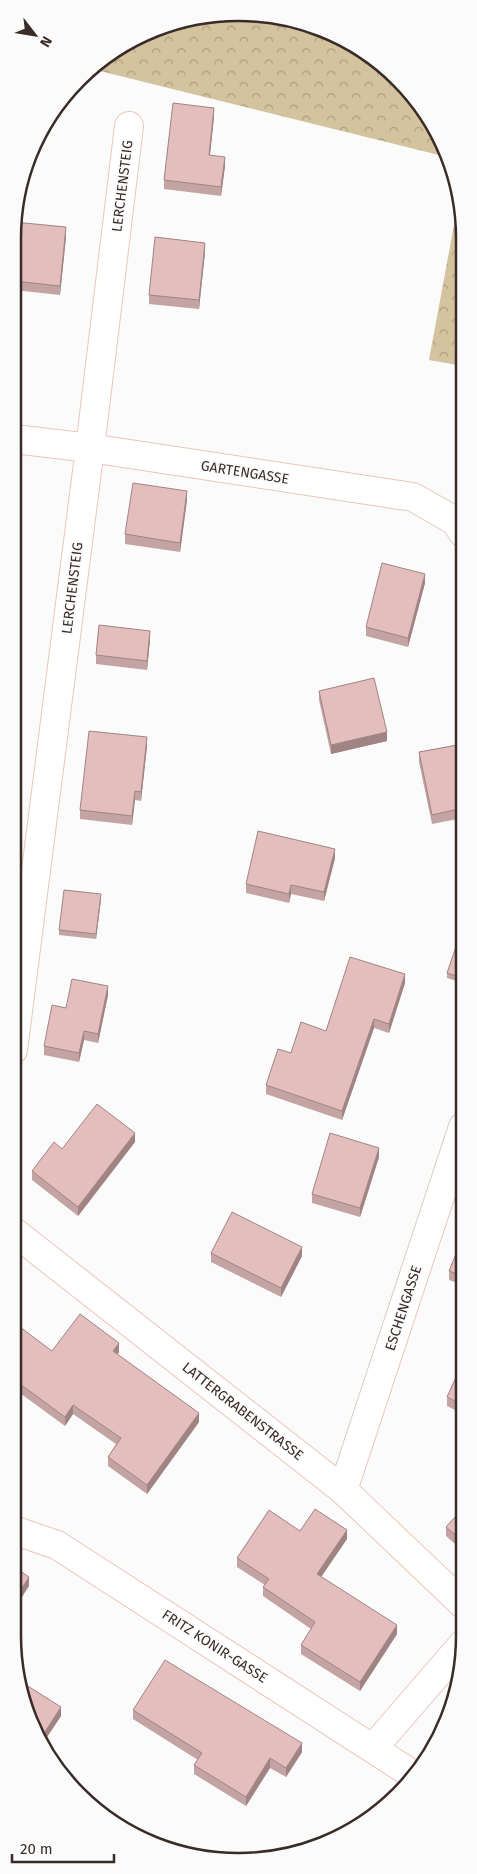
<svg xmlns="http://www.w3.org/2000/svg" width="477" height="1874" font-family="'Fira Sans',sans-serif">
  <defs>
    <pattern id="forest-crowns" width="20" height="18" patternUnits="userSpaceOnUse" patternTransform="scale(1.25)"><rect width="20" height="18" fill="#d3c39e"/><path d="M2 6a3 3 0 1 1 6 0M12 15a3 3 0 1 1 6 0" fill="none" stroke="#ac9f81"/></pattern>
  </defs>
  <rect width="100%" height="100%" fill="#fbfbfb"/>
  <g fill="url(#forest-crowns)">
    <polygon points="268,14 339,36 398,79 441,139 447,157 92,69 101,59 180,20"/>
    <polygon points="459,198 463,209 463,366 429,360"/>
  </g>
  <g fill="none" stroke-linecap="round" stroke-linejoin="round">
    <g stroke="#eac6b9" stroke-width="30">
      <g id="minor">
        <polyline points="14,439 90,448 413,497 455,521 463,533"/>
        <polyline points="13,1050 90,448 129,126"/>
        <polyline points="13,1231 343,1490 463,1604"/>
        <polyline points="343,1490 463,1127"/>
        <polyline points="13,1530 57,1545 412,1774"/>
        <polyline points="374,1747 463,1644"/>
      </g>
    </g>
    <use href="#minor" stroke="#fff" stroke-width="28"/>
  </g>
  <g fill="#c4a3a3">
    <polygon points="214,117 210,155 225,166 221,196 164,189 164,180"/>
    <polygon points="14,222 66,237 60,295 14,290"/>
    <polygon points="205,252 199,309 149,304 149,295"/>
    <polygon points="187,500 180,552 125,544 125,534"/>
    <polygon points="425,583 408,647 366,636 366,627"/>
    <polygon points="150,640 147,670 96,664 96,655"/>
    <polygon points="319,691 387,741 331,754 319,700"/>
    <polygon points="463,744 463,818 432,824 419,762 419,752"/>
    <polygon points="147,746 141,801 135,800 132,825 80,819 80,810"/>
    <polygon points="335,858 324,901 291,894 289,903 246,893 246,884"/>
    <polygon points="101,899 96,939 59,935 59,930"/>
    <polygon points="463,936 463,983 447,978 447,973"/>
    <polygon points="405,983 389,1033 374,1028 342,1120 266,1094 266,1085 291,1053"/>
    <polygon points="108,995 98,1043 84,1040 79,1062 44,1055 44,1046 66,1008"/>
    <polygon points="135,1142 78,1216 32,1180 32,1171"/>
    <polygon points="379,1157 360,1217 312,1203 312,1194"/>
    <polygon points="463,1237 463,1285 449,1280 449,1271"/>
    <polygon points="211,1253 302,1256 281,1297 211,1262"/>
    <polygon points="13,1337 52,1351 119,1352 117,1355 199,1422 147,1494 108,1466 108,1457 116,1444 73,1414 65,1426 13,1388"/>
    <polygon points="463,1362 463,1414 447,1406 447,1397"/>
    <polygon points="463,1508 463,1551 446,1536 446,1527"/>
    <polygon points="300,1531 347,1539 321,1577 397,1634 360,1691 301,1654 301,1645 311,1629 263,1596 263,1587 265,1585 237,1567 237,1558"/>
    <polygon points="133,1710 302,1752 286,1777 270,1768 246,1806 194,1774 194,1765 198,1760 133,1719"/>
    <polygon points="61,1716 43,1743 30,1722"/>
    <polygon points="441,1729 435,1747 435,1738"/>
  </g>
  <g fill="#a08484">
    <polygon points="214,108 214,117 209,164 209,155"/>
    <polygon points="225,157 225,166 221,196 221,187"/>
    <polygon points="66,227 66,237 60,295 60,286"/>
    <polygon points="205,243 205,252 199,309 199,300"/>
    <polygon points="187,491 187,500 180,552 180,543"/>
    <polygon points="425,574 425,583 408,647 408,638"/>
    <polygon points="150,631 150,640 147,670 147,661"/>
    <polygon points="387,732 387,741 331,754 331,745"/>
    <polygon points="147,737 147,746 141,801 141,792"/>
    <polygon points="135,791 135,800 132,825 132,816"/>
    <polygon points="335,849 335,858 324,901 324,892"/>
    <polygon points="291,885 291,894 289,903 289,894"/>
    <polygon points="101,894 101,899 96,939 96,934"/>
    <polygon points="405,974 405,983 389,1033 389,1024"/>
    <polygon points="108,986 108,995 98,1043 98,1034"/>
    <polygon points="374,1019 374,1028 342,1120 342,1111"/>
    <polygon points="84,1031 84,1040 79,1062 79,1053"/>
    <polygon points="135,1133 135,1142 78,1216 78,1207"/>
    <polygon points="379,1148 379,1157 360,1217 360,1208"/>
    <polygon points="302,1247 302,1256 281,1297 281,1288"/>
    <polygon points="119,1343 119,1352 113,1360 113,1351"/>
    <polygon points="73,1405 73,1414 65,1426 65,1417"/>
    <polygon points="199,1413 199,1422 147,1494 147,1485"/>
    <polygon points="347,1530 347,1539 317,1583 317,1574"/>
    <polygon points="29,1577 29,1586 13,1611 13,1602"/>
    <polygon points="397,1625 397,1634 360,1691 360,1682"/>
    <polygon points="61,1707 61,1716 43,1743 43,1735"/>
    <polygon points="302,1743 302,1752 286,1777 286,1768"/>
    <polygon points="270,1758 270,1768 246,1806 246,1797"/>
  </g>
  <g fill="#e4bdbd" stroke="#a08484">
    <polygon points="173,103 214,108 209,155 225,157 221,187 164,180"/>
    <polygon points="14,222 66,227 60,286 14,281"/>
    <polygon points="155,237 205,243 199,300 149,295"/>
    <polygon points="133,483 187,491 180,543 125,534"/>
    <polygon points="382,563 425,574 408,638 366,627"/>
    <polygon points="99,625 150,631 147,661 96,655"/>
    <polygon points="374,678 387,732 331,745 319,691"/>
    <polygon points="89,731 147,737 141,792 135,791 132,816 80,810"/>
    <polygon points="463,744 463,808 432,815 419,752"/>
    <polygon points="258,831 335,849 324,892 291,885 289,894 246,884"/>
    <polygon points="64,890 101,894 96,934 59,930"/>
    <polygon points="460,935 463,936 463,978 447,973"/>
    <polygon points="350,957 405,974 389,1024 374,1019 342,1111 266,1085 278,1049 291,1053 301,1022 326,1031"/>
    <polygon points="72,979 108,986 98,1034 84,1031 79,1053 44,1046 52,1005 66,1008"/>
    <polygon points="97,1104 135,1133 78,1207 32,1171 54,1142 62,1149"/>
    <polygon points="330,1133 379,1148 360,1208 312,1194"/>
    <polygon points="232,1212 302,1247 281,1288 211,1253"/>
    <polygon points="463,1237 463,1276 449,1271"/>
    <polygon points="80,1314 119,1343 113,1351 199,1413 147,1485 108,1457 121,1438 73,1405 65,1417 13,1379 13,1337 20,1327 52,1351"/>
    <polygon points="463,1362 463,1405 447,1397"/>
    <polygon points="463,1508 463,1542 446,1527"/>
    <polygon points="315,1509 347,1530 317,1574 397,1625 360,1682 301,1645 315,1622 263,1587 269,1579 237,1558 269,1510 300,1531"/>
    <polygon points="13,1566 29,1577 13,1602"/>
    <polygon points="165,1660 302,1743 286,1768 270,1758 246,1797 194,1765 202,1753 133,1710"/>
    <polygon points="23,1683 61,1707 43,1735 34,1729 30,1722 22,1685"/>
    <polygon points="441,1729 437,1740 435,1738"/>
  </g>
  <g text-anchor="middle" stroke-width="4" stroke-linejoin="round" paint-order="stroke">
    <g font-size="14" fill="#392b26" stroke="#fbfbfb">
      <text transform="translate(122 186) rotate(-83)" y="5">LERCHENSTEIG</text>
      <text transform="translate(245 472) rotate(9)" y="5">GARTENGASSE</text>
      <text transform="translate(72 588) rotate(-83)" y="5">LERCHENSTEIG</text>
      <text transform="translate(403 1308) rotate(-72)" y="5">ESCHENGASSE</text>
      <text transform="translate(243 1411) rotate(38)" y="5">LATTERGRABENSTRASSE</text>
      <text transform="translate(215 1646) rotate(33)" y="5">FRITZ KONIR-GASSE</text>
    </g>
  </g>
  <path d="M0 0H477V1874H0ZM238 21H239A217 217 0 0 1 456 238V1636A217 217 0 0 1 239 1853H238A217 217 0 0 1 21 1636V238A217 217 0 0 1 238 21Z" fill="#fbfbfb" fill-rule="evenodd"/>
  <path fill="none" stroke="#392b26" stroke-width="2.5" d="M238 21H239A217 217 0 0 1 456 238V1636A217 217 0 0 1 239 1853H238A217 217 0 0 1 21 1636V238A217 217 0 0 1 238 21Z"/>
  <g transform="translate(35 35) rotate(121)" stroke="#fbfbfb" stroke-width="4" paint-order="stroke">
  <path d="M0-4L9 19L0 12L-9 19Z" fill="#392b26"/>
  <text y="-8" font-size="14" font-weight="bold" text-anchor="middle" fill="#392b26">N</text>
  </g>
  <path d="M12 1854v8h102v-8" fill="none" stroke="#392b26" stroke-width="2.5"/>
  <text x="20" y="1854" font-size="15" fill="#392b26" stroke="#fbfbfb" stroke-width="4" paint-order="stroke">20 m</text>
</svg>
